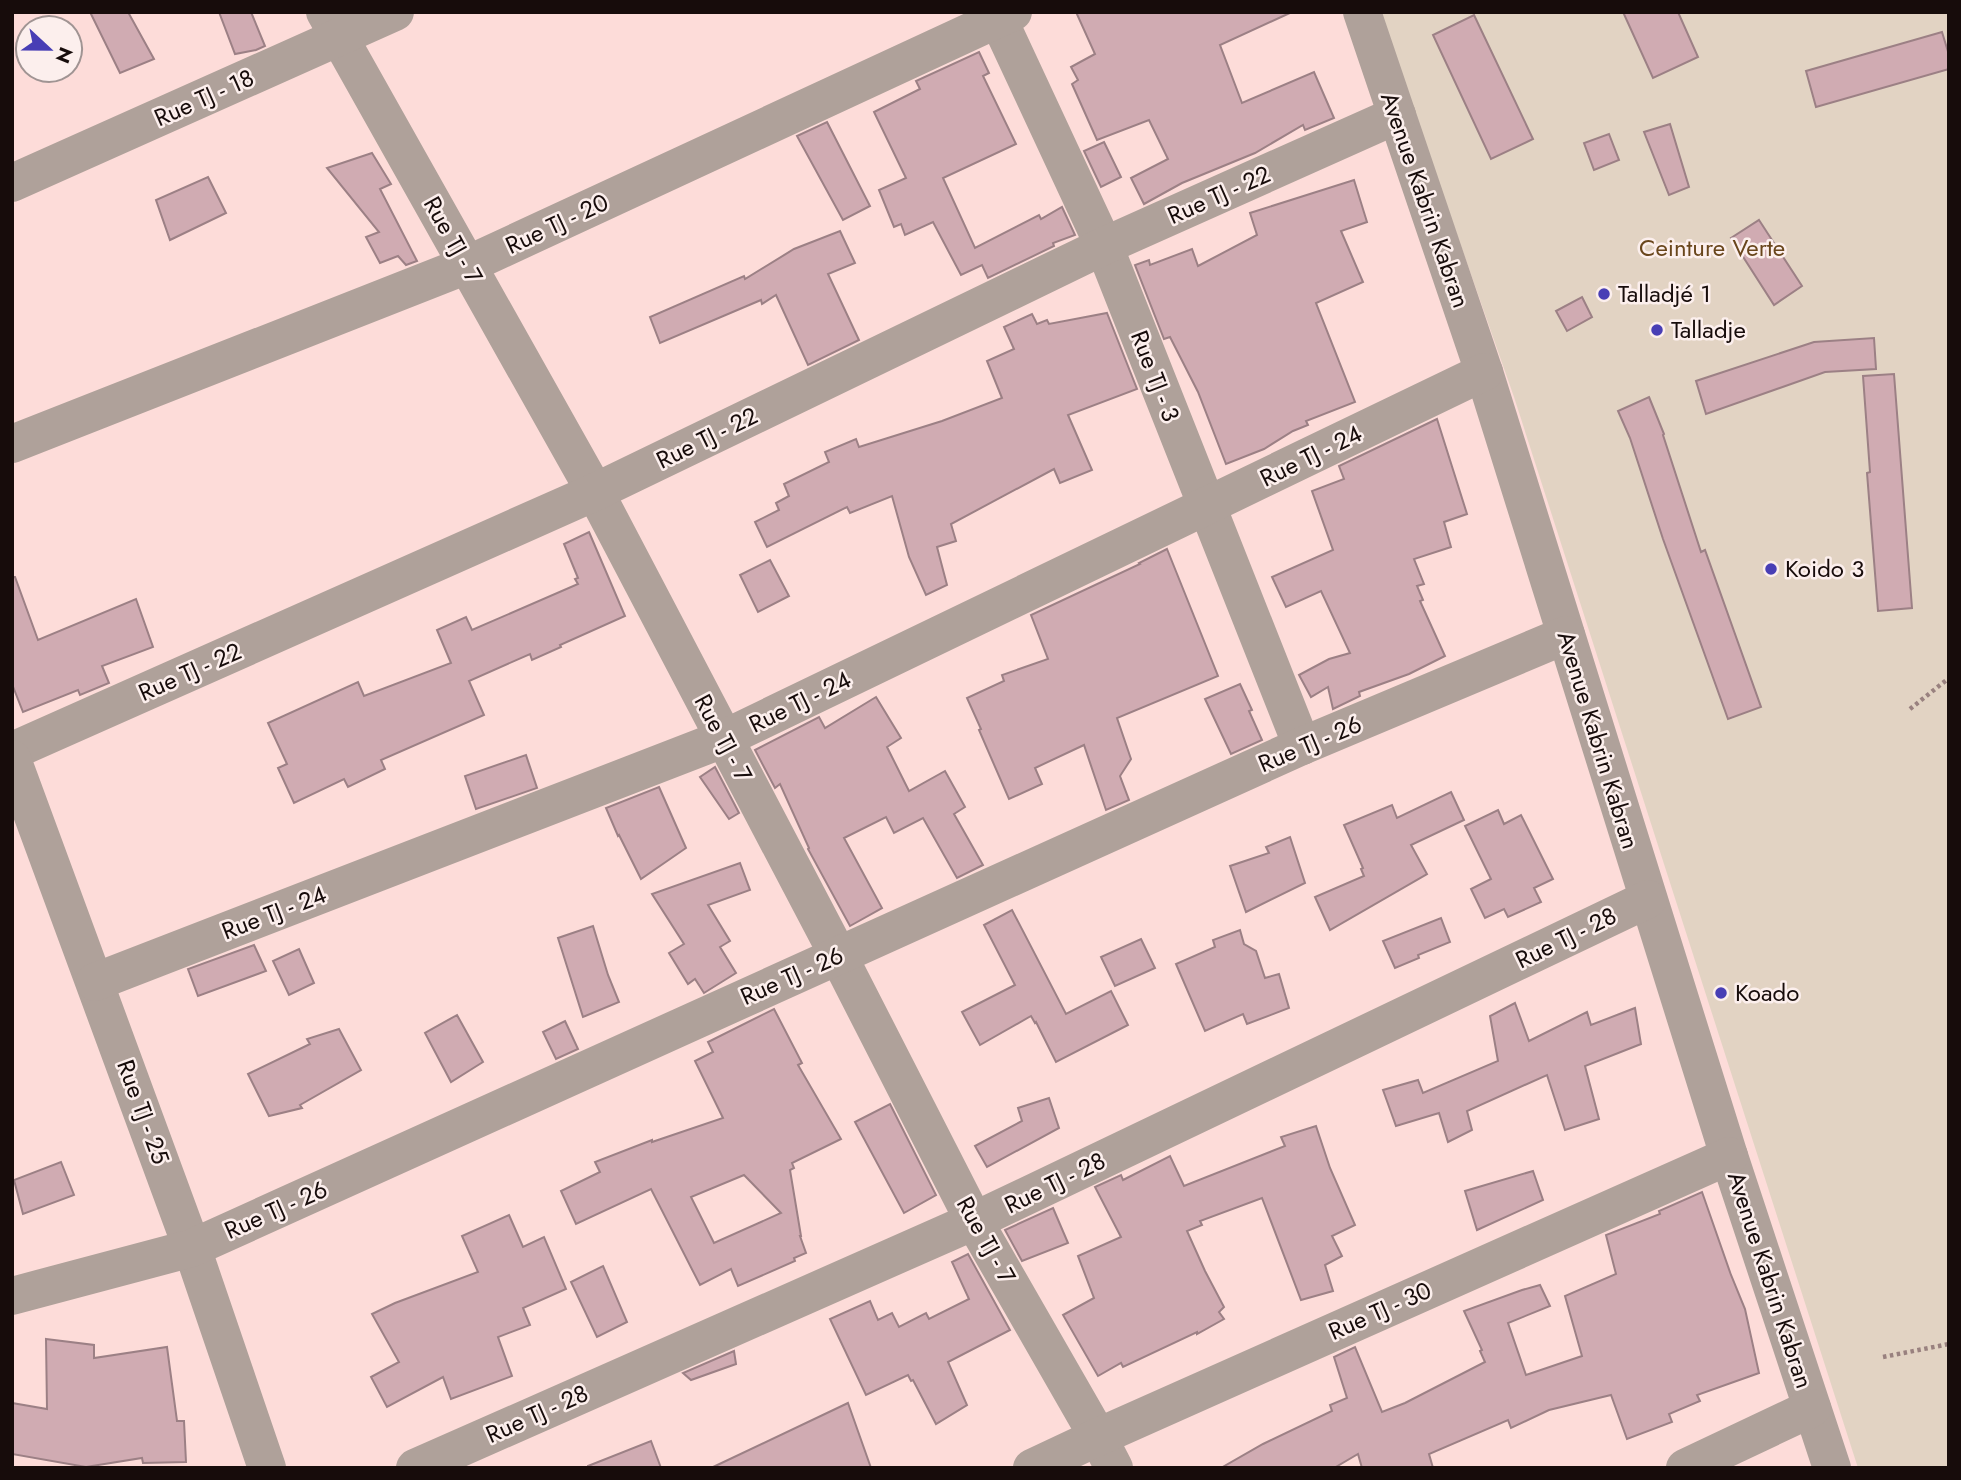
<svg xmlns="http://www.w3.org/2000/svg" width="1961" height="1480" font-family="Jost,sans-serif">
  <rect width="100%" height="100%" fill="#fddcd9"/>
  <polygon fill="#e2d3c3" points="1379,12 1949,12 1949,1468 1858,1468 1514,397"/>
  <g fill="#d0abb2" stroke="#9c8085" stroke-width="2" fill-rule="evenodd">
    <polygon points="90,12 128,12 154,59 120,73"/>
    <polygon points="219,12 251,12 265,46 256,50 235,54"/>
    <polygon points="1076,12 1292,12 1220,45 1242,103 1314,72 1334,118 1305,130 1303,125 1255,153 1182,183 1144,204 1131,178 1168,159 1149,120 1097,140 1072,84 1078,80 1071,67 1095,54"/>
    <polygon points="1623,12 1678,12 1698,57 1653,78"/>
    <polygon points="1474,15 1533,139 1491,159 1433,35"/>
    <polygon points="1942,32 1949,55 1949,69 1816,107 1806,71"/>
    <polygon points="979,52 989,73 983,76 1016,144 943,178 975,248 1039,215 1041,219 1062,207 1075,235 1053,243 1054,246 988,278 982,265 961,275 933,222 905,235 901,224 894,227 879,190 906,178 874,112 920,89 916,81"/>
    <polygon points="827,122 870,206 843,220 797,136"/>
    <polygon points="1670,124 1689,187 1669,195 1644,132"/>
    <polygon points="1609,134 1619,160 1594,170 1584,143"/>
    <polygon points="1104,142 1121,177 1101,187 1084,151"/>
    <polygon points="372,153 391,184 380,189 417,261 406,265 398,256 380,263 366,237 379,232 327,168"/>
    <polygon points="208,177 226,213 170,240 156,200"/>
    <polygon points="1354,180 1367,222 1341,231 1363,282 1316,303 1355,402 1306,421 1308,425 1293,431 1264,449 1226,464 1198,392 1170,337 1164,339 1135,265 1149,260 1150,265 1192,249 1198,266 1257,235 1250,213"/>
    <polygon points="1759,220 1802,286 1774,305 1731,238"/>
    <polygon points="840,231 855,263 828,274 859,340 808,365 776,295 762,304 761,300 660,343 650,317 744,276 745,279 794,249"/>
    <polygon points="1582,297 1592,317 1567,331 1556,311"/>
    <polygon points="1107,313 1137,389 1068,415 1092,470 1060,483 1054,469 951,524 956,541 937,547 947,585 926,595 909,557 892,496 850,513 847,507 767,547 755,522 779,510 776,503 789,496 784,484 829,462 825,452 856,439 859,447 942,421 1002,398 987,361 1014,349 1004,327 1032,314 1037,324 1047,320 1049,324"/>
    <polygon points="1874,338 1876,369 1825,372 1706,414 1696,381 1814,342"/>
    <polygon points="1894,374 1912,608 1878,611 1867,473 1870,472 1863,376"/>
    <polygon points="1649,397 1664,434 1663,435 1701,552 1705,550 1761,707 1728,719 1663,539 1630,438 1618,411"/>
    <polygon points="1437,419 1467,514 1444,522 1451,547 1414,559 1424,584 1417,586 1423,600 1420,601 1445,656 1409,674 1359,692 1360,696 1333,709 1328,687 1311,697 1299,675 1329,659 1350,653 1321,591 1286,607 1272,577 1333,550 1312,491 1344,479 1339,466"/>
    <polygon points="589,532 625,616 560,645 561,647 532,660 530,654 469,681 484,715 381,760 385,769 348,787 344,779 294,803 278,768 287,764 268,723 358,682 364,696 451,663 437,630 466,617 472,630 578,584 575,579 578,578 564,544"/>
    <polygon points="1167,549 1218,676 1117,718 1131,759 1120,776 1129,800 1106,810 1084,745 1035,768 1042,784 1009,799 979,730 981,729 967,698 1004,681 1002,675 1048,659 1031,615 1140,564 1139,563"/>
    <polygon points="770,560 789,596 758,612 740,575"/>
    <polygon points="12,577 15,577 38,640 136,599 153,647 102,666 109,683 80,695 78,690 23,712 12,684"/>
    <polygon points="1240,684 1252,710 1249,711 1262,740 1231,754 1205,699"/>
    <polygon points="876,697 901,738 887,747 909,791 945,771 965,807 954,814 983,865 957,878 923,818 894,833 886,817 844,838 882,908 850,926 808,849 809,848 780,784 775,788 755,750 819,717 825,728"/>
    <polygon points="526,755 537,788 476,809 465,776"/>
    <polygon points="715,767 739,813 729,819 700,777"/>
    <polygon points="659,787 686,848 641,879 619,835 618,836 606,808"/>
    <polygon points="1451,792 1464,820 1411,845 1427,874 1330,930 1315,897 1364,876 1361,869 1363,868 1344,825 1392,805 1397,818"/>
    <polygon points="1498,810 1504,824 1521,815 1553,879 1534,888 1541,902 1508,917 1504,909 1485,918 1471,889 1491,879 1465,826"/>
    <polygon points="1290,837 1305,883 1246,912 1230,866 1269,853 1266,847"/>
    <polygon points="740,863 750,890 708,905 730,941 720,947 736,973 704,993 695,979 688,984 669,953 684,944 652,894"/>
    <polygon points="1012,910 1066,1014 1111,991 1128,1025 1056,1062 1036,1022 1035,1023 1031,1016 980,1045 962,1012 1015,985 984,925"/>
    <polygon points="1441,918 1450,942 1418,955 1419,958 1395,968 1383,941"/>
    <polygon points="593,926 608,975 619,1002 583,1017 558,938"/>
    <polygon points="1240,930 1244,944 1256,951 1265,978 1279,974 1289,1008 1247,1024 1243,1014 1205,1031 1176,964 1215,947 1213,940"/>
    <polygon points="1141,939 1155,968 1115,986 1101,957"/>
    <polygon points="254,945 266,971 198,996 188,969"/>
    <polygon points="299,949 314,983 289,995 273,961"/>
    <polygon points="1515,1003 1529,1041 1587,1012 1591,1025 1635,1008 1641,1044 1585,1066 1599,1119 1565,1130 1547,1075 1467,1111 1472,1130 1448,1142 1439,1113 1396,1126 1383,1090 1418,1080 1423,1093 1498,1061 1490,1016"/>
    <path d="M 774,1009 L 802,1063 L 798,1065 L 841,1139 L 792,1163 L 794,1168 L 790,1170 L 801,1236 L 800,1236 L 806,1253 L 794,1258 L 795,1261 L 738,1286 L 731,1269 L 700,1285 L 651,1189 L 576,1224 L 561,1191 L 600,1172 L 595,1162 L 652,1140 L 652,1142 L 723,1118 L 695,1061 L 713,1052 L 708,1042 ZM 744,1175 L 781,1213 L 714,1243 L 691,1197 Z"/>
    <polygon points="457,1015 483,1062 451,1082 425,1033"/>
    <polygon points="565,1021 578,1049 556,1059 543,1032"/>
    <polygon points="339,1029 361,1070 300,1105 302,1108 269,1116 248,1074 310,1044 307,1039"/>
    <polygon points="1049,1098 1059,1128 987,1167 975,1146 1022,1121 1018,1108"/>
    <polygon points="890,1104 936,1195 904,1213 855,1122"/>
    <polygon points="1316,1126 1330,1168 1355,1225 1332,1236 1342,1256 1325,1265 1333,1291 1301,1300 1262,1198 1200,1221 1202,1225 1187,1231 1205,1271 1224,1307 1219,1312 1224,1319 1197,1334 1197,1332 1123,1367 1121,1363 1098,1376 1063,1315 1094,1298 1078,1256 1121,1237 1095,1187 1121,1175 1123,1180 1170,1156 1184,1186 1285,1146 1281,1137"/>
    <polygon points="61,1162 74,1195 23,1214 14,1180"/>
    <polygon points="1533,1171 1543,1200 1477,1230 1465,1191"/>
    <polygon points="1702,1192 1731,1275 1745,1309 1759,1373 1697,1395 1700,1401 1669,1414 1672,1422 1627,1439 1611,1395 1549,1410 1511,1428 1508,1420 1429,1454 1433,1468 1362,1468 1358,1454 1334,1468 1221,1468 1263,1444 1332,1411 1330,1405 1347,1398 1334,1357 1355,1347 1382,1412 1405,1403 1485,1362 1480,1351 1482,1350 1464,1311 1522,1290 1540,1285 1550,1306 1508,1323 1526,1375 1582,1356 1565,1296 1616,1274 1606,1235 1660,1214 1659,1211"/>
    <polygon points="1053,1208 1068,1243 1022,1261 1005,1230"/>
    <polygon points="509,1215 523,1247 544,1237 566,1289 523,1308 530,1325 498,1337 512,1376 451,1399 443,1377 387,1407 371,1377 399,1362 372,1314 395,1303 478,1272 462,1236"/>
    <polygon points="968,1254 1010,1330 948,1362 967,1405 936,1424 913,1380 911,1381 908,1375 866,1395 830,1319 870,1301 878,1320 892,1313 899,1327 926,1313 929,1319 969,1299 952,1262"/>
    <polygon points="603,1266 627,1322 597,1337 571,1282"/>
    <polygon points="46,1339 94,1345 94,1358 167,1347 177,1421 184,1421 186,1462 143,1463 142,1458 86,1467 12,1454 12,1403 47,1409"/>
    <polygon points="734,1351 736,1364 691,1380 683,1373"/>
    <polygon points="848,1403 871,1468 711,1468"/>
    <polygon points="651,1441 661,1468 588,1468 588,1466"/>
  </g>
  <g fill="none" stroke-linecap="round" stroke-linejoin="round">
    <g stroke="#99817f" stroke-width="4.5" stroke-dasharray="3.5 3.5" stroke-linecap="butt">
      <polyline points="1910,709 1949,678"/>
      <polyline points="1883,1357 1949,1344"/>
    </g>
    <g stroke="#afa19a" stroke-width="38">
      <polyline points="325,12 595,492 838,955 974,1221 1098,1437 1114,1468"/>
      <polyline points="995,12 1104,246 1302,746"/>
      <polyline points="1362,12 1484,372 1729,1156 1832,1468"/>
      <polyline points="12,183 395,12"/>
      <polyline points="12,444 467,265 1013,12"/>
      <polyline points="12,751 595,492 1104,246 1397,115"/>
      <polyline points="12,759 192,1248 267,1468"/>
      <polyline points="95,982 723,739 1484,372"/>
      <polyline points="12,1296 192,1248 1302,746 1566,635"/>
      <polyline points="415,1468 974,1221 1648,899"/>
      <polyline points="1032,1468 1098,1437 1729,1156"/>
      <polyline points="1685,1468 1812,1408"/>
    </g>
  </g>
  <g fill="#483eb5" stroke="#fcefed" stroke-width="2.5">
    <circle cx="1604" cy="294" r="7"/>
    <circle cx="1657" cy="330" r="7"/>
    <circle cx="1771" cy="569" r="7"/>
    <circle cx="1721" cy="993" r="7"/>
  </g>
  <g text-anchor="middle" stroke-width="5" stroke-linejoin="round" paint-order="stroke">
    <g font-size="24" fill="#170c0b" stroke="#fcefed">
      <text transform="translate(204 98) rotate(-24)" y="8">Rue TJ - 18</text>
      <text transform="translate(1219 195) rotate(-24)" y="8">Rue TJ - 22</text>
      <text transform="translate(1425 200) rotate(71)" y="8">Avenue Kabrin Kabran</text>
      <text transform="translate(557 224) rotate(-25)" y="8">Rue TJ - 20</text>
      <text transform="translate(453 240) rotate(61)" y="8">Rue TJ - 7</text>
      <text transform="translate(1155 376) rotate(69)" y="8">Rue TJ - 3</text>
      <text transform="translate(707 438) rotate(-26)" y="8">Rue TJ - 22</text>
      <text transform="translate(1311 456) rotate(-26)" y="8">Rue TJ - 24</text>
      <text transform="translate(190 672) rotate(-24)" y="8">Rue TJ - 22</text>
      <text transform="translate(800 702) rotate(-26)" y="8">Rue TJ - 24</text>
      <text transform="translate(723 738) rotate(62)" y="8">Rue TJ - 7</text>
      <text transform="translate(1598 740) rotate(73)" y="8">Avenue Kabrin Kabran</text>
      <text transform="translate(1310 744) rotate(-23)" y="8">Rue TJ - 26</text>
      <text transform="translate(274 913) rotate(-21)" y="8">Rue TJ - 24</text>
      <text transform="translate(1566 938) rotate(-26)" y="8">Rue TJ - 28</text>
      <text transform="translate(792 976) rotate(-24)" y="8">Rue TJ - 26</text>
      <text transform="translate(143 1112) rotate(70)" y="8">Rue TJ - 25</text>
      <text transform="translate(1055 1183) rotate(-26)" y="8">Rue TJ - 28</text>
      <text transform="translate(276 1210) rotate(-24)" y="8">Rue TJ - 26</text>
      <text transform="translate(986 1240) rotate(61)" y="8">Rue TJ - 7</text>
      <text transform="translate(1770 1280) rotate(72)" y="8">Avenue Kabrin Kabran</text>
      <text transform="translate(1380 1311) rotate(-24)" y="8">Rue TJ - 30</text>
      <text transform="translate(537 1414) rotate(-24)" y="8">Rue TJ - 28</text>
    </g>
    <g font-size="24" fill="#69461c" stroke="#fcefed">
      <text x="1712" y="256">Ceinture Verte</text>
    </g>
    <g font-size="24" fill="#170c0b" stroke="#fcefed" text-anchor="start">
      <text x="1618" y="302">Talladjé 1</text>
      <text x="1671" y="338">Talladje</text>
      <text x="1785" y="577">Koido 3</text>
      <text x="1735" y="1001">Koado</text>
    </g>
  </g>
  <rect width="1961" height="1480" fill="none" stroke="#170c0b" stroke-width="28"/>
  <g transform="translate(49 49) rotate(112)"><circle r="33" fill="#fcefed" stroke="#a09493" stroke-width="2"/>
  <path d="M0-5L12 26L0 18L-12 26Z" fill="#483eb5"/>
  <text y="-10" font-size="19" font-weight="bold" text-anchor="middle" fill="#170c0b">N</text>
  </g>
</svg>
